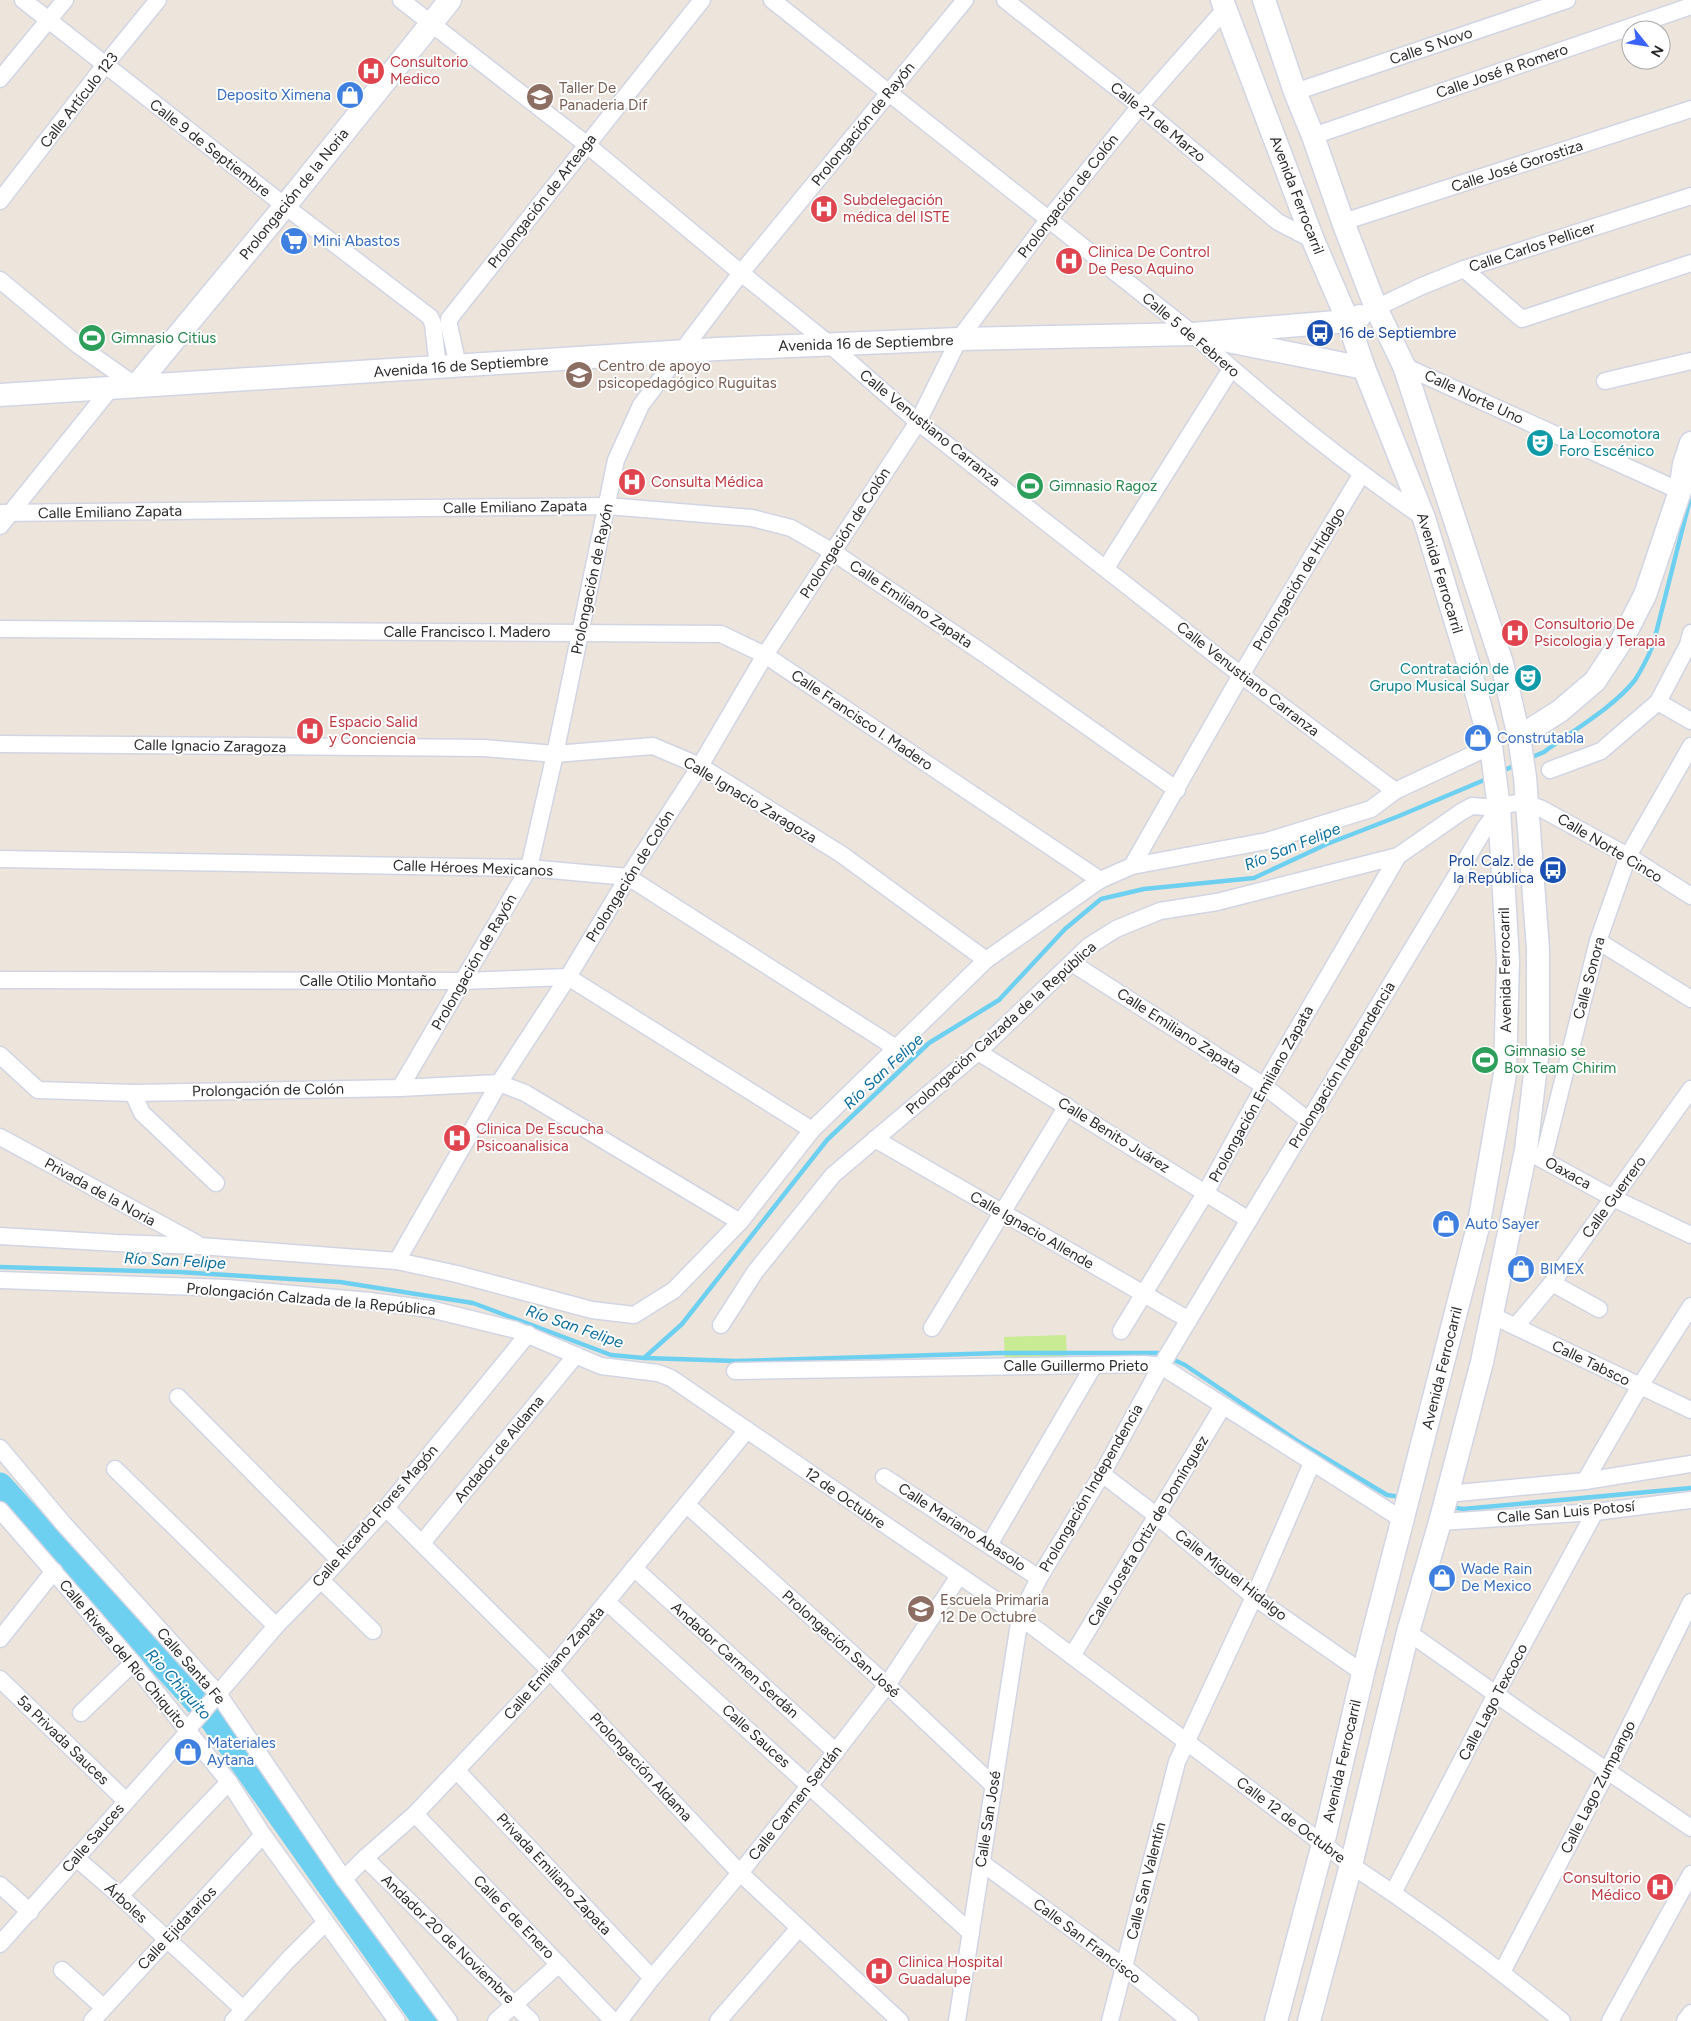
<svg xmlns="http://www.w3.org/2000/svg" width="1691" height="2021" font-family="Figtree,sans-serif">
  <rect width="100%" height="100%" fill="#ede5dc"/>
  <polygon fill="#c8eb93" points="1066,1335 1067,1362 1005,1364 1004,1337"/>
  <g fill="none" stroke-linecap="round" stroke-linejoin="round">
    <g stroke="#6ed0f0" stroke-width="4.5">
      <path d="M 1530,758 L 1544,752 C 1572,731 1614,707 1635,680 C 1642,669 1648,657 1653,645 L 1691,495"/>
      <polyline points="1500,772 1516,765"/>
      <polyline points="0,1267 178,1272 340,1282 473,1303 611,1355 644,1358 682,1324 827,1140 929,1043 999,1000 1065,929 1101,899 1144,889 1254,878 1327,844 1399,816 1489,778"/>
      <polyline points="645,1358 737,1361 1000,1353 1159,1353 1185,1365 1299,1442 1387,1495 1401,1497"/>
      <polyline points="1451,1507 1463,1509 1691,1488"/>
    </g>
    <polyline stroke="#6ed0f0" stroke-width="25" points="0,1485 210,1717 425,2021"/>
    <g stroke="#d1d5e3" stroke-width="19">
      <g id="street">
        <polyline points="23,0 285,206 430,317 433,324 438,367"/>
        <polyline points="401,0 586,144 741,273 829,344 918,422 1241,675 1395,791"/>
        <path d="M 772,0 L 1193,334 C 1266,400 1343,462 1424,518"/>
        <polyline points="1005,0 1140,106 1278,222 1313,240"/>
        <polyline points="0,79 65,0"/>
        <polyline points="1295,92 1567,0"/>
        <polyline points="1313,136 1691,6"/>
        <polyline points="0,201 105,65 158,0"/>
        <polyline points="1343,222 1691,109"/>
        <polyline points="1464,269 1522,319 1691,263"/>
        <polyline points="0,280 78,345 136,386"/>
        <polyline points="1376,308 1422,286 1464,269 1691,196"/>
        <polyline points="458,366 449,325 449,319 702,0"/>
        <polyline points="1404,366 1680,491"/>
        <polyline points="1605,381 1691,361"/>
        <polyline points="0,513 607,506 752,518 791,528 833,552 986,655 1177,790"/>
        <polyline points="0,526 111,388"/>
        <polyline points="1106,568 1231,369"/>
        <polyline points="0,629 721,634 765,655 1100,880"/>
        <polyline points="1658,702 1691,721"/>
        <polyline points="0,744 484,748 555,754 653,746 700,766 841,854 986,960"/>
        <polyline points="1550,770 1601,751 1658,702 1688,645 1691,633"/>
        <polyline points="0,859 529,868 628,877 896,1048"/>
        <polyline points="1132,866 1241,675 1361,475"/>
        <polyline points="1598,941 1691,999"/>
        <polyline points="1072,963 1264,1086 1309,1121"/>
        <polyline points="0,980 462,981 568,977 812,1130"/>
        <polyline points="978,1052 1249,1220"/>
        <polyline points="0,1055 38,1090 133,1093 400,1088 499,1083 525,1093 740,1222"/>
        <polyline points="400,1088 529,868 555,754 616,460 641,405 741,273 965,0"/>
        <polyline points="133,1093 142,1113 216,1183"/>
        <polyline points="0,1137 196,1243"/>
        <polyline points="875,1139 1189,1320"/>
        <polyline points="1534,1155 1613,1198 1691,1235"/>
        <polyline points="1543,1160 1598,941 1628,856 1691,746"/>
        <polyline points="0,1236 117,1243 200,1246 397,1261 457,1274 592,1310 634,1315 674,1290 740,1222 812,1130 986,960 1100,880 1132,866 1267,841 1371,809 1395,791 1491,746"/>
        <polyline points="397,1261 499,1083 568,977 628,877 700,766 765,655 918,422 959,339 1048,220 1140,106 1226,8"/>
        <path d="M 0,1280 L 227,1288 L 370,1301 L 430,1309 L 516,1330 L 601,1366 L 658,1373 L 671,1378 L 1020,1617 L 1351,1865 C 1424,1913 1494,1965 1562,2021"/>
        <polyline points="1552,1283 1599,1309"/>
        <polyline points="1491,1315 1691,1410"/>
        <polyline points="721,1325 755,1272 833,1175 978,1052 1089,946 1116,929 1160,911 1217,902 1398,856 1461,812 1472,806 1499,808"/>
        <polyline points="1516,1326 1552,1283 1691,1089"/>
        <polyline points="932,1328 1067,1106"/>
        <polyline points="1121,1331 1206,1192 1264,1086 1398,856"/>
        <polyline points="735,1371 1145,1364 1161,1366 1403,1520"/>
        <polyline points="178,1397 339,1560"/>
        <polyline points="0,1448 62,1522 219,1695 344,1879 449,2021"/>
        <polyline points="115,1469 276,1626"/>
        <polyline points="1102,1474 1157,1516 1254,1597 1363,1673"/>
        <polyline points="884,1477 1039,1578"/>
        <polyline points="1585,1481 1640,1386 1691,1306"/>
        <polyline points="1447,1494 1585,1481 1691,1464"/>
        <polyline points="687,1505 887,1685 994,1786"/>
        <polyline points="386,1508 550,1671 740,1873 900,2021"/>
        <polyline points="0,1510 133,1663 229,1782 263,1835 397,2021"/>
        <polyline points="1440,1522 1595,1512 1691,1500"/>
        <polyline points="422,1543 576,1355"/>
        <polyline points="989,1545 1094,1365"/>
        <polyline points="634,1568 836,1752"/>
        <polyline points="321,1580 373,1631"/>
        <polyline points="607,1602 971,1933"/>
        <polyline points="1408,1632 1531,1719 1691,1828"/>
        <polyline points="0,1639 54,1571"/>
        <polyline points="1072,1656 1223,1406"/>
        <polyline points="0,1679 125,1800"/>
        <polyline points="81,1713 133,1663"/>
        <polyline points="457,1771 652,1978"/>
        <polyline points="415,1814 613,2021"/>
        <polyline points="76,1858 120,1896 243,2009"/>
        <polyline points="365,1858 531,2021"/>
        <polyline points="982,1863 1124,1967 1190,2021"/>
        <polyline points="344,1879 365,1858 415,1814 550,1671 747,1430"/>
        <polyline points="0,1885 30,1912"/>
        <polyline points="1393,1893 1496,1694 1595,1512"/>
        <polyline points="120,1896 229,1782"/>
        <polyline points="0,1944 188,1732 192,1724 276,1626 321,1580 386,1508 528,1334"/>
        <polyline points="62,1970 103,2007"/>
        <polyline points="1502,1972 1607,1772 1691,1602"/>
        <polyline points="92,2021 263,1835"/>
        <polyline points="233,2021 287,1961 325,1923"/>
        <polyline points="496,2021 559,1964"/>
        <polyline points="619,2021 652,1978 740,1873 810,1785 887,1685 959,1576"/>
        <polyline points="718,2021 799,1928"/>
        <path d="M 957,2021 L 1020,1617 L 1039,1578 L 1102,1474 L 1161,1366 L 1485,828 C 1503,803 1509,798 1540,808 L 1628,856 L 1691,896"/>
        <polyline points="1110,2021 1177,1762 1254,1597 1312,1463"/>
        <polyline points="1610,2021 1691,1874"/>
        <polyline points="1685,2021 1691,2013"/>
      </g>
    </g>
    <g stroke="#d1d5e3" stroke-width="25">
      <g id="secondary">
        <polyline points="1222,0 1313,240 1348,321 1364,368 1424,518 1468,662 1491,746 1499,808 1508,961 1505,1074 1479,1223 1363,1673 1323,1844 1276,2021"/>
        <polyline points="1264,0 1295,92 1313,136 1343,222 1376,308 1404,366 1502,663 1519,737 1525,777 1538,949 1538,1049 1526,1150 1482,1362 1440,1522 1408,1632 1351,1865 1309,2021"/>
        <polyline points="1218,339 1364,368"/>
        <polyline points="136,386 285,206 450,0"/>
        <polyline points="0,395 717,349 959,339 1193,334 1348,321 1360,316"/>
        <polyline points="1519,737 1560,711 1595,681 1622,640 1645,595 1680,491 1684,464 1691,443"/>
      </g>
    </g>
    <use href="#street" stroke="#fff" stroke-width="16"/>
    <use href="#secondary" stroke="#fff" stroke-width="22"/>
  </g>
  <defs>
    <g id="hospital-disc" transform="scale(1.4375)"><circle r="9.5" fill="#e0444e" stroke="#fff"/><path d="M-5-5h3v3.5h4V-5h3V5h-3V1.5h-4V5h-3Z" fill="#fff"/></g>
    <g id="shop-disc" transform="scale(1.4375)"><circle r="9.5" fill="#3f7fe0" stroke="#fff"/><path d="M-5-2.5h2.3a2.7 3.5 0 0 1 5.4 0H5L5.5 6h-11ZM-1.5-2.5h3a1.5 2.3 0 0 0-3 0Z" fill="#fff"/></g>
    <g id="university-disc" transform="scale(1.4375)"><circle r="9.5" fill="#8d6e63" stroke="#fff"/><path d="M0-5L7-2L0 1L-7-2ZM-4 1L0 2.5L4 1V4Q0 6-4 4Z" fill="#fff"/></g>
    <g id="supermarket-disc" transform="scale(1.4375)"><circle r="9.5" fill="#3f7fe0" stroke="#fff"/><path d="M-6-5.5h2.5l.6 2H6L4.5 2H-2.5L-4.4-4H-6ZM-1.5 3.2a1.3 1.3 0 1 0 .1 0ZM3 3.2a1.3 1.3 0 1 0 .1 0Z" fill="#fff"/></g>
    <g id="bus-disc" transform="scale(1.4375)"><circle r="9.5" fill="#1a4fb4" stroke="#fff"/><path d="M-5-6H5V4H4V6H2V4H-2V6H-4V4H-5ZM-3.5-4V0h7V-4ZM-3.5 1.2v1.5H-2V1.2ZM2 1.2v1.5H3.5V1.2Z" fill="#fff"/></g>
    <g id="stadium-disc" transform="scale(1.4375)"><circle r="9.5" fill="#2e9e5b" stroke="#fff"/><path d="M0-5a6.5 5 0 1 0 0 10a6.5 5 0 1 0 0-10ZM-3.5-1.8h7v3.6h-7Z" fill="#fff"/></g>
    <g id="school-disc" transform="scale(1.4375)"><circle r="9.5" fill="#8d6e63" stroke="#fff"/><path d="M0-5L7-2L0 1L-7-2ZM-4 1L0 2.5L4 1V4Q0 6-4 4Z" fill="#fff"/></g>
    <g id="theatre-disc" transform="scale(1.4375)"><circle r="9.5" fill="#0f9aa8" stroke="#fff"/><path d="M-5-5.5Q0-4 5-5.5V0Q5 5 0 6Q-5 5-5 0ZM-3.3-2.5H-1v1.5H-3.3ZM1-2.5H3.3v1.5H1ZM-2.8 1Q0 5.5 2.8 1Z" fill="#fff"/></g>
  </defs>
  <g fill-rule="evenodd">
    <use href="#hospital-disc" x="371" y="71"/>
    <use href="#shop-disc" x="350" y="95"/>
    <use href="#university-disc" x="540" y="97"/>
    <use href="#hospital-disc" x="824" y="209"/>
    <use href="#supermarket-disc" x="294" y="241"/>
    <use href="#hospital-disc" x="1069" y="261"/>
    <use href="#bus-disc" x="1320" y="333"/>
    <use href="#stadium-disc" x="92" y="338"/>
    <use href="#school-disc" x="579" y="375"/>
    <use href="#theatre-disc" x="1540" y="443"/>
    <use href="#hospital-disc" x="632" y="482"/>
    <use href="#stadium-disc" x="1030" y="486"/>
    <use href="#hospital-disc" x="1515" y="633"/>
    <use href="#theatre-disc" x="1528" y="678"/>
    <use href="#hospital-disc" x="310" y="731"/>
    <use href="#shop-disc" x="1478" y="738"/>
    <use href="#bus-disc" x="1553" y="870"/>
    <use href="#stadium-disc" x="1485" y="1060"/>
    <use href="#hospital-disc" x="457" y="1138"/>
    <use href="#shop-disc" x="1446" y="1224"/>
    <use href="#shop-disc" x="1521" y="1269"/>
    <use href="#shop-disc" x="1442" y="1578"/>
    <use href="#school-disc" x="921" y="1609"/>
    <use href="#shop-disc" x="188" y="1752"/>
    <use href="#hospital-disc" x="1660" y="1887"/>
    <use href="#hospital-disc" x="879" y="1971"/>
  </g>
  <g text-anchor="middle" stroke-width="4" stroke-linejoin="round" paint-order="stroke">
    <g font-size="15" fill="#2a2a2a" stroke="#fff">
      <text transform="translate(1431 46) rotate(-19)" y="5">Calle S Novo</text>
      <text transform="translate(1502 71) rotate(-19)" y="5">Calle José R Romero</text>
      <text transform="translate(79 100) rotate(-52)" y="5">Calle Artículo 123</text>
      <text transform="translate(1158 122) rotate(39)" y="5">Calle 21 de Marzo</text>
      <text transform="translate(863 124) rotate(-51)" y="5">Prolongación de Rayón</text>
      <text transform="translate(210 148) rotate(38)" y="5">Calle 9 de Septiembre</text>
      <text transform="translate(1517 166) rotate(-18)" y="5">Calle José Gorostiza</text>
      <text transform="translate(294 194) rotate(-51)" y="5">Prolongación de la Noria</text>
      <text transform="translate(1297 195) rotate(69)" y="5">Avenida Ferrocarril</text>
      <text transform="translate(1068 196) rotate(-52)" y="5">Prolongación de Colón</text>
      <text transform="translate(542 201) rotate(-52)" y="5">Prolongación de Arteaga</text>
      <text transform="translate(1532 247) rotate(-18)" y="5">Calle Carlos Pellicer</text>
      <text transform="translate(1191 335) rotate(40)" y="5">Calle 5 de Febrero</text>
      <text transform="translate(866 343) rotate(-2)" y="5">Avenida 16 de Septiembre</text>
      <text transform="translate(461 366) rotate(-4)" y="5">Avenida 16 de Septiembre</text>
      <text transform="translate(1474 397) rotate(25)" y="5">Calle Norte Uno</text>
      <text transform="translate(930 428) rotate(39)" y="5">Calle Venustiano Carranza</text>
      <text transform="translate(515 507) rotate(-1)" y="5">Calle Emiliano Zapata</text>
      <text transform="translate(110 512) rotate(-1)" y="5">Calle Emiliano Zapata</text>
      <text transform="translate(845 533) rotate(-57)" y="5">Prolongación de Colón</text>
      <text transform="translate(1440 573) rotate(73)" y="5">Avenida Ferrocarril</text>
      <text transform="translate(592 579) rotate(-78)" y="5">Prolongación de Rayón</text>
      <text transform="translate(1299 579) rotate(-59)" y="5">Prolongación de Hidalgo</text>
      <text transform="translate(911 604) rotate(34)" y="5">Calle Emiliano Zapata</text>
      <text x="467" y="637">Calle Francisco I. Madero</text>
      <text transform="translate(1248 679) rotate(38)" y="5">Calle Venustiano Carranza</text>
      <text transform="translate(862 720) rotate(34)" y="5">Calle Francisco I. Madero</text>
      <text transform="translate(210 746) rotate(1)" y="5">Calle Ignacio Zaragoza</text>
      <text transform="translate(750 800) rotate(31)" y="5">Calle Ignacio Zaragoza</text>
      <text transform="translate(1610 848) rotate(31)" y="5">Calle Norte Cinco</text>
      <text transform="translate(473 868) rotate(2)" y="5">Calle Héroes Mexicanos</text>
      <text transform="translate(630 876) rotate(-58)" y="5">Prolongación de Colón</text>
      <text transform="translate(474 962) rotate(-60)" y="5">Prolongación de Rayón</text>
      <text transform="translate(1505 970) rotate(-91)" y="5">Avenida Ferrocarril</text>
      <text transform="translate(1589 978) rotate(-75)" y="5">Calle Sonora</text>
      <text x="368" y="986">Calle Otilio Montaño</text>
      <text transform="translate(1001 1028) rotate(-42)" y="5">Prolongación Calzada de la República</text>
      <text transform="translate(1179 1031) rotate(33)" y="5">Calle Emiliano Zapata</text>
      <text transform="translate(1342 1065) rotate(-59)" y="5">Prolongación Independencia</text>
      <text transform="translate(268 1090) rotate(-1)" y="5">Prolongación de Colón</text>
      <text transform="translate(1261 1094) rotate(-61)" y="5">Prolongación Emiliano Zapata</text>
      <text transform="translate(1114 1135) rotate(32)" y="5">Calle Benito Juárez</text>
      <text transform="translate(1568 1173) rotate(29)" y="5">Oaxaca</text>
      <text transform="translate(100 1192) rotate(29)" y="5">Privada de la Noria</text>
      <text transform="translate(1614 1197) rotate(-54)" y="5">Calle Guerrero</text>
      <text transform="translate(1032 1230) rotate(30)" y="5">Calle Ignacio Allende</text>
      <text transform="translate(311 1299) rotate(5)" y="5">Prolongación Calzada de la República</text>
      <text transform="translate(1591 1363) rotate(26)" y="5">Calle Tabsco</text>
      <text x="1076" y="1371">Calle Guillermo Prieto</text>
      <text transform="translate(1442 1368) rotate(-76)" y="5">Avenida Ferrocarril</text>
      <text transform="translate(499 1449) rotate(-51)" y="5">Andador de Aldama</text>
      <text transform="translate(1091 1488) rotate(-60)" y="5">Prolongación Independencia</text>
      <text transform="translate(845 1498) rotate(35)" y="5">12 de Octubre</text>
      <text transform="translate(1566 1512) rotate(-5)" y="5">Calle San Luis Potosí</text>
      <text transform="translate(375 1516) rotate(-49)" y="5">Calle Ricardo Flores Magón</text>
      <text transform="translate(962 1527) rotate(33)" y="5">Calle Mariano Abasolo</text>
      <text transform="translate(1148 1531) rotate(-59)" y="5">Calle Josefa Ortiz de Domínguez</text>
      <text transform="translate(1231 1575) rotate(38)" y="5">Calle Miguel Hidalgo</text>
      <text transform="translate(841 1644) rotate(42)" y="5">Prolongación San José</text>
      <text transform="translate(123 1654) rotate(50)" y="5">Calle Rivera del Río Chiquito</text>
      <text transform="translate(735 1660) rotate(42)" y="5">Andador Carmen Serdán</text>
      <text transform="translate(554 1663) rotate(-49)" y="5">Calle Emiliano Zapata</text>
      <text transform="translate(191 1666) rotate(49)" y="5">Calle Santa Fe</text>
      <text transform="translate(1493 1702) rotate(-62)" y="5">Calle Lago Texcoco</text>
      <text transform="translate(756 1736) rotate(42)" y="5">Calle Sauces</text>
      <text transform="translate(63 1740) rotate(44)" y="5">5a Privada Sauces</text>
      <text transform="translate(1342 1761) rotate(-77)" y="5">Avenida Ferrocarril</text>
      <text transform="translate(641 1767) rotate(47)" y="5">Prolongación Aldama</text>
      <text transform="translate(1598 1787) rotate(-63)" y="5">Calle Lago Zumpango</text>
      <text transform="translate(795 1803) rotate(-52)" y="5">Calle Carmen Serdán</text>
      <text transform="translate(988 1819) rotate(-81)" y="5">Calle San José</text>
      <text transform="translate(1291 1820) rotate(37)" y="5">Calle 12 de Octubre</text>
      <text transform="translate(93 1838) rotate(-49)" y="5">Calle Sauces</text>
      <text transform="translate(554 1874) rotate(47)" y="5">Privada Emiliano Zapata</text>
      <text transform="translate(1146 1881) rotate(-76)" y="5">Calle San Valentín</text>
      <text transform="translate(126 1903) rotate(42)" y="5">Árboles</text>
      <text transform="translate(514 1917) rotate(46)" y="5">Calle 6 de Enero</text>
      <text transform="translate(177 1928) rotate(-47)" y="5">Calle Ejidatarios</text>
      <text transform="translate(448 1939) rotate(44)" y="5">Andador 20 de Noviembre</text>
      <text transform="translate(1087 1941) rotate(37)" y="5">Calle San Francisco</text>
    </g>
    <g font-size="15" fill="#be3a42" stroke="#fff" text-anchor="start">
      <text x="390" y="67">Consultorio<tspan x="390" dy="17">Medico</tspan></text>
      <text x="843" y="205">Subdelegación<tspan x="843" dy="17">médica del ISTE</tspan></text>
      <text x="1088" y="257">Clinica De Control<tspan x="1088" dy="17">De Peso Aquino</tspan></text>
      <text x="651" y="487">Consulta Médica</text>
      <text x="1534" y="629">Consultorio De<tspan x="1534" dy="17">Psicologia y Terapia</tspan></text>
      <text x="329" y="727">Espacio Salid<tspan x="329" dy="17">y Conciencia</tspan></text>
      <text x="476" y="1134">Clinica De Escucha<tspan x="476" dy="17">Psicoanalisica</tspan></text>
      <text x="1641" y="1883" text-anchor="end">Consultorio<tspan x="1641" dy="17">Médico</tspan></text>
      <text x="898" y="1967">Clinica Hospital<tspan x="898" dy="17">Guadalupe</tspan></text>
    </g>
    <g font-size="15" fill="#785e54" stroke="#fff" text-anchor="start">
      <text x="559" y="93">Taller De<tspan x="559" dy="17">Panaderia Dif</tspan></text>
      <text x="598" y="371">Centro de apoyo<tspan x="598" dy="17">psicopedagógico Ruguitas</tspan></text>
      <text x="940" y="1605">Escuela Primaria<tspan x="940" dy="17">12 De Octubre</tspan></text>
    </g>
    <g font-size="15" fill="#366cbe" stroke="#fff" text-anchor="start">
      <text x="331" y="100" text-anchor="end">Deposito Ximena</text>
      <text x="313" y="246">Mini Abastos</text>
      <text x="1497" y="743">Construtabla</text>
      <text x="1465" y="1229">Auto Sayer</text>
      <text x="1540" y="1274">BIMEX</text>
      <text x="1461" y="1574">Wade Rain<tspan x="1461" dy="17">De Mexico</tspan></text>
      <text x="207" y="1748">Materiales<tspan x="207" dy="17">Aytana</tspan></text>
    </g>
    <g font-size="15" fill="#164399" stroke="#fff" text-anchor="start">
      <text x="1339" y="338">16 de Septiembre</text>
      <text x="1534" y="866" text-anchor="end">Prol. Calz. de<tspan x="1534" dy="17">la República</tspan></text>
    </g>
    <g font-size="15" fill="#27864d" stroke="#fff" text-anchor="start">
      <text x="111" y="343">Gimnasio Citius</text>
      <text x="1049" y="491">Gimnasio Ragoz</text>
      <text x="1504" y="1056">Gimnasio se<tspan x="1504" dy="17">Box Team Chirim</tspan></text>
    </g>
    <g font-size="15" fill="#0d838f" stroke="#fff" text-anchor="start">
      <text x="1559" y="439">La Locomotora<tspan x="1559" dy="17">Foro Escénico</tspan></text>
      <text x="1509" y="674" text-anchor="end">Contratación de<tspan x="1509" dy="17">Grupo Musical Sugar</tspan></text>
    </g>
    <g font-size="16" font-style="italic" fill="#0c6e9d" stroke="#fff">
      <text transform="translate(1292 846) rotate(-22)" y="6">Río San Felipe</text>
      <text transform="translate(883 1071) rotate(-43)" y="6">Río San Felipe</text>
      <text transform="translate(175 1260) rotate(3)" y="6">Río San Felipe</text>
      <text transform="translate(575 1326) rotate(19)" y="6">Río San Felipe</text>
      <text transform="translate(179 1684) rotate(48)" y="6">Rio Chiquito</text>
    </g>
  </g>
  <g transform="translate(1646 45) rotate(120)"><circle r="24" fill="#ffffff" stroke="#aaaaaa"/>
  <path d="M0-4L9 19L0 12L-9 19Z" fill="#3a63fc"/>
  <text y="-8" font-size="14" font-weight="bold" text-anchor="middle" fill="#2a2a2a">N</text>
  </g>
</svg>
